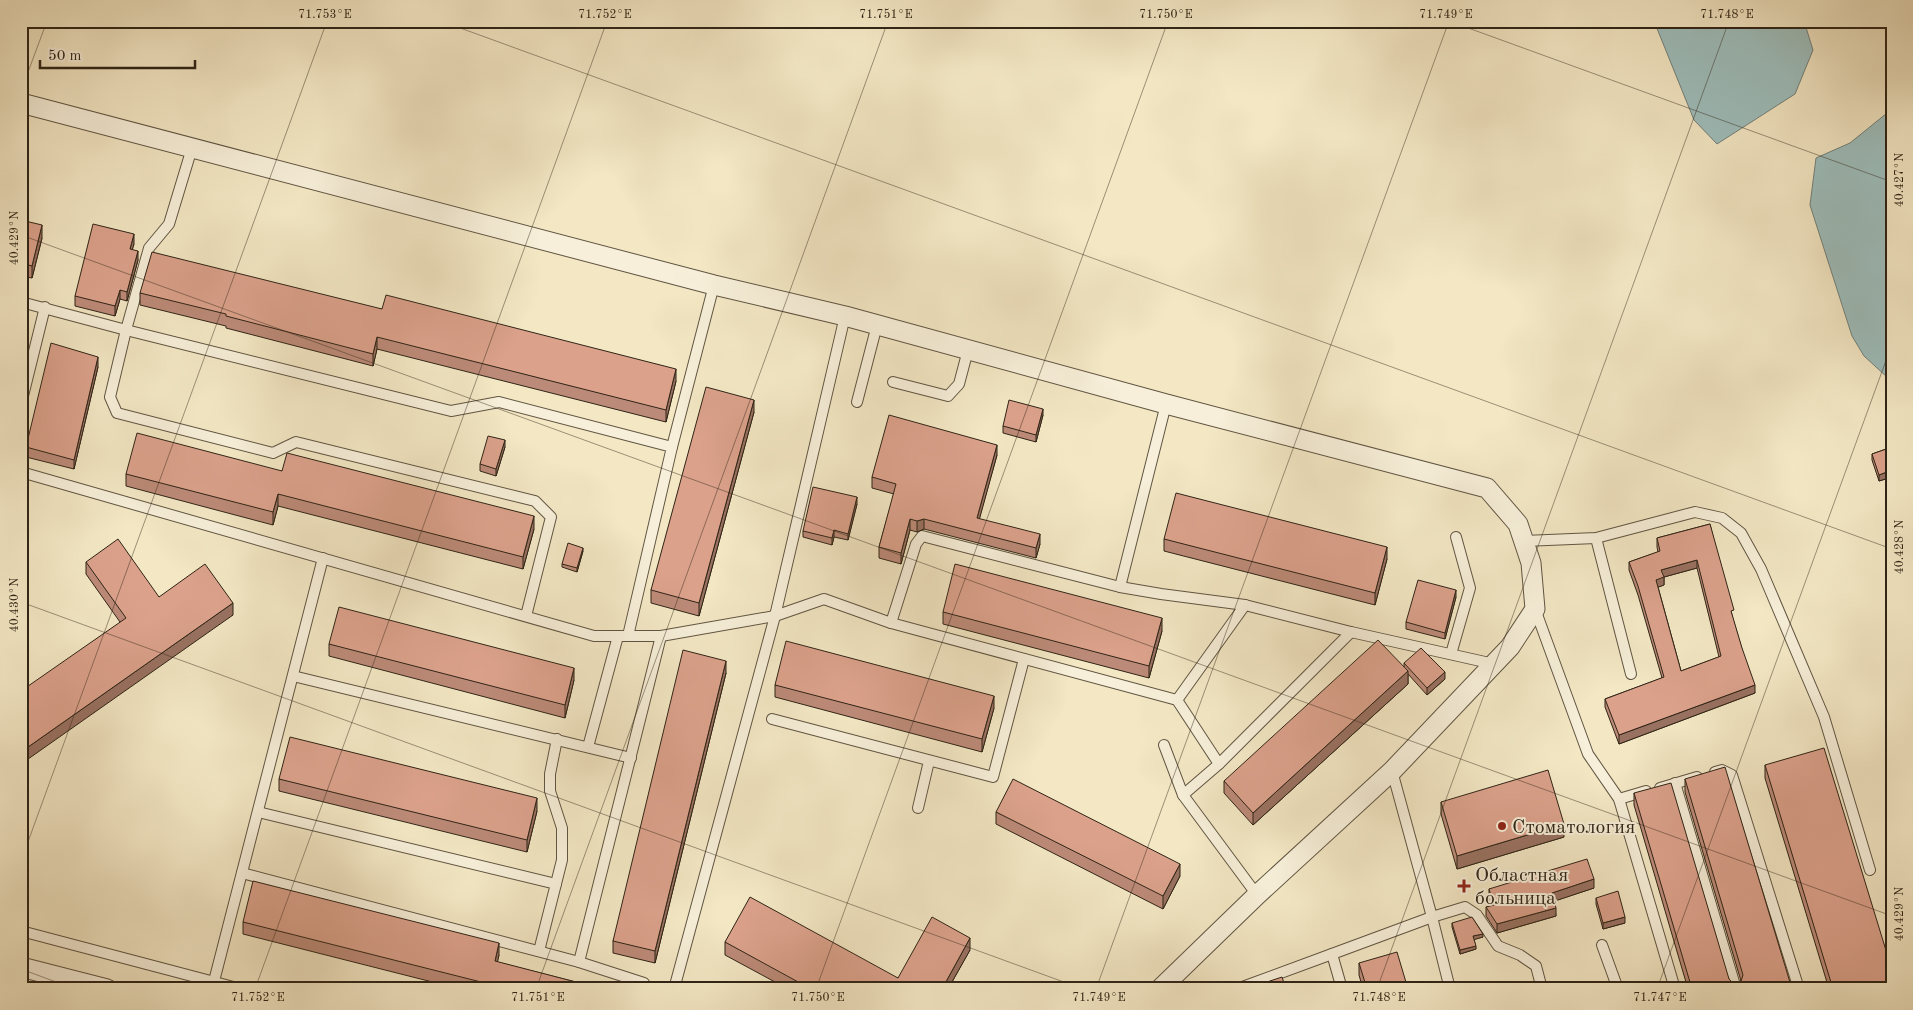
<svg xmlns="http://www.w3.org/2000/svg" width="1913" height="1010" font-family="'Old Standard TT',serif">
  <rect width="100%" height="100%" fill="#f3e7c4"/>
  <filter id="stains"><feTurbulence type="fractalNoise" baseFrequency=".004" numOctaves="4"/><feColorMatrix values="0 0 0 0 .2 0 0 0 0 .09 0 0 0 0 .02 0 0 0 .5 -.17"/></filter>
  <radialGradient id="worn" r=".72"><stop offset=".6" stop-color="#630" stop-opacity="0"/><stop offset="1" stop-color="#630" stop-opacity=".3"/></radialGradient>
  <g fill="#9ebebc" stroke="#72807a">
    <polygon points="1654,21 1804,21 1813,50 1795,94 1717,144 1694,120"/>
    <polygon points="1892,109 1892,377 1887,377 1864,356 1852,336 1810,205 1816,158 1850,143"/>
  </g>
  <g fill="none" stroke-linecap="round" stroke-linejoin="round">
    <g stroke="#605542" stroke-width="12">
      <g id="service">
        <polyline points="21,302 126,330 149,248 169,224 192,148"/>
        <polyline points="893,382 948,396 959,384 968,350"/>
        <polyline points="857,402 877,325"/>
        <polyline points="21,404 45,307"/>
        <polyline points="672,447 714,285"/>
        <polyline points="21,472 594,636 661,636 775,616 824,599 891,623 1177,700 1219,764 1183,795 1257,895"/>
        <polyline points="1596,538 1631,674"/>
        <polyline points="1524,541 1596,538 1695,512 1722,518 1741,533 1761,569 1824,717 1870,870"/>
        <polyline points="1120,587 1166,404"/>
        <polyline points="1535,609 1588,754 1619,799 1675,989"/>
        <polyline points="526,616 551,517 535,501 296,442 273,453 117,413 110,397 126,330 451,411 499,402 672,447 628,636"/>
        <polyline points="891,623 916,544 922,536 1120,587 1161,594 1245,605"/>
        <polyline points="1351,632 1494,664"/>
        <polyline points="1451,654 1470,588 1456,537"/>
        <polyline points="293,676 631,758"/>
        <polyline points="1177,700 1245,605 1351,632 1219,764"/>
        <polyline points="772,719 993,777 1024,659"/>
        <polyline points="1164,745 1183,795"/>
        <polyline points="588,747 618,636"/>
        <polyline points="1715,772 1722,770 1732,775 1799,989"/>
        <polyline points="1675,783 1736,989"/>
        <polyline points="1660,788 1697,777"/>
        <polyline points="1619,799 1646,791"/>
        <polyline points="918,808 929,761"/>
        <polyline points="258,812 556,884"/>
        <polyline points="242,873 579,962 661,636"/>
        <polyline points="21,931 241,989"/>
        <polyline points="1602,945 1618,989"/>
        <polyline points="539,951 562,860 562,828 550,791 550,774 557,739"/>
        <polyline points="579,962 644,983 648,989"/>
        <polyline points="212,989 323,558"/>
        <polyline points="674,989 775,616 845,316"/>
        <polyline points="1237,989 1332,954"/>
        <polyline points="1342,989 1332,954 1432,917 1392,771"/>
        <polyline points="1450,989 1432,917 1465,907 1477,915 1498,946 1520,955 1536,966 1542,989"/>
      </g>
    </g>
    <g stroke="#605542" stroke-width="21">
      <g id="minor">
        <polyline points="21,103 714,285 845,316 1166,404 1487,488 1518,524 1531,563 1535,609 1510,647 1392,771 1257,895 1160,989"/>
        <polyline points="21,967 107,989"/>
      </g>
    </g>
    <use href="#service" stroke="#f7efd9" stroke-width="10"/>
    <use href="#minor" stroke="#f7efd9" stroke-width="19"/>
  </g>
  <g fill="#bc8a78" stroke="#2f2416" fill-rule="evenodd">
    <polygon points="21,220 42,238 32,278 21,276"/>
    <polygon points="134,244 132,249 138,260 127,301 120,299 115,316 75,306 75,296"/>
    <polygon points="140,293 382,309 676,381 666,422 377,349 373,366 226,328 226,326 140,305"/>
    <polygon points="98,367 74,469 26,457 26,447"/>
    <polygon points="754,412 699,616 651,603 651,590"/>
    <polygon points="1043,415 1036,442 1003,433 1003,426"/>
    <polygon points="505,447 496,476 480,471 480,464"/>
    <polygon points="1892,447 1892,477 1879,481 1872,460 1872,454"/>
    <polygon points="997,455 979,519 1040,544 1036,558 924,529 917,532 910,530 901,564 879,558 879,547 894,494 872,488 872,477"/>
    <polygon points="282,471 534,529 523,569 278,506 273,525 126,486 126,474"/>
    <polygon points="857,504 848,540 834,537 832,545 803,537 803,531"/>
    <path d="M 1710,524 L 1733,619 L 1755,693 L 1619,744 L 1605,707 L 1605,699 L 1662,678 L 1638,595 L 1629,570 L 1629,562 L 1658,552 L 1657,547 L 1657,538 ZM 1697,568 L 1719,657 L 1681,671 L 1658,587 L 1664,585 L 1664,577 Z"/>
    <polygon points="1164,539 1387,559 1375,605 1164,551"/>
    <polygon points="583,551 577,572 562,567 562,564"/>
    <polygon points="86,562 159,597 233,615 120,622 86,574"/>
    <polygon points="1456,597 1445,639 1406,629 1406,622"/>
    <polygon points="943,612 1162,631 1149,678 943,624"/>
    <polygon points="329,644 574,680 565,718 329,656"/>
    <polygon points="1404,663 1445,679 1427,695 1408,674 1408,684 1253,825 1224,793 1224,781 1404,667"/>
    <polygon points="726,673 655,963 613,953 613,941"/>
    <polygon points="775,685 994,708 982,752 775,697"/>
    <polygon points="1765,765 1892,989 1829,989 1765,778"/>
    <polygon points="279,779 537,811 527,852 279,791"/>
    <polygon points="1685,779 1792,989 1688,989 1634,805 1634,793 1729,979 1732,982 1737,983 1741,981 1685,792"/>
    <polygon points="1441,802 1564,837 1457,869 1441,814"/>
    <polygon points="996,812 1180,876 1163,909 996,824"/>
    <polygon points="1594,888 1554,901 1556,916 1497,933 1486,916 1486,907 1491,906 1489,898 1489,889"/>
    <polygon points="1596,898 1625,923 1603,929 1596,904"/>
    <polygon points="243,922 499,955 497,962 603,989 460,989 243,934"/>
    <polygon points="1452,923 1483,937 1474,939 1476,949 1460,954 1452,927"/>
    <polygon points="725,942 898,978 970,950 948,989 788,989 725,955"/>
    <polygon points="1359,963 1408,989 1363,989 1359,975"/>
  </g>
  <g fill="#997161" stroke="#2f2416">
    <polygon points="42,225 42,238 32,278 32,266"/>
    <polygon points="134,234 134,244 130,258 130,249"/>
    <polygon points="138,251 138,260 127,301 127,292"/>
    <polygon points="120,290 120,299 115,316 115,306"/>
    <polygon points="377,337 377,349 373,366 373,354"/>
    <polygon points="98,357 98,367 74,469 74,460"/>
    <polygon points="676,369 676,381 666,422 666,410"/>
    <polygon points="754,400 754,412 699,616 699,603"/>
    <polygon points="1043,409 1043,415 1036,442 1036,435"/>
    <polygon points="505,440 505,447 496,476 496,469"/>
    <polygon points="997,445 997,455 977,528 977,518"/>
    <polygon points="1892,470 1892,477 1879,481 1879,475"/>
    <polygon points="278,494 278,506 273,525 273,512"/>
    <polygon points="857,497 857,504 848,540 848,534"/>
    <polygon points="534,516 534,529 523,569 523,557"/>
    <polygon points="910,519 910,530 901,564 901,553"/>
    <polygon points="924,519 924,529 917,532 917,521"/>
    <polygon points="834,530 834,537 832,545 832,538"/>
    <polygon points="1040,534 1040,544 1036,558 1036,548"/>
    <polygon points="1387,547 1387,559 1375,605 1375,593"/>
    <polygon points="583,548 583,551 577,572 577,568"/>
    <polygon points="1697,560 1697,568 1664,577 1664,585 1656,588 1656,580 1661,570"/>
    <polygon points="1456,590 1456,597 1445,639 1445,633"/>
    <polygon points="233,603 233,615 21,764 21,752"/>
    <polygon points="1162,618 1162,631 1149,678 1149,666"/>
    <polygon points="726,661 726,673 655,963 655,951"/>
    <polygon points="574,668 574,680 565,718 565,705"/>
    <polygon points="1408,671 1408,684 1253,825 1253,813"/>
    <polygon points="1445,672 1445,679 1427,695 1427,688"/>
    <polygon points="1755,685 1755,693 1619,744 1619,735"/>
    <polygon points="994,696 994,708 982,752 982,739"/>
    <polygon points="537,798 537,811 527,852 527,840"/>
    <polygon points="1564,824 1564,837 1457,869 1457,856"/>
    <polygon points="1180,864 1180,876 1163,909 1163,896"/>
    <polygon points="1594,879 1594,888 1552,902 1552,893"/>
    <polygon points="1556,908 1556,916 1497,933 1497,924"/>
    <polygon points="1625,917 1625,923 1603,929 1603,923"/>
    <polygon points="1483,934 1483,937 1473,940 1473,936"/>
    <polygon points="970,938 970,950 948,989 942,989"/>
    <polygon points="499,943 499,955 495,974 495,961"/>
    <polygon points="1476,946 1476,949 1460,954 1460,950"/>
  </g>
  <g fill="#dba18b" stroke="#2f2416" fill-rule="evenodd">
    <polygon points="21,220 42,225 32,266 21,263"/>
    <polygon points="93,224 134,234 130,249 138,251 127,292 120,290 115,306 75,296"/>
    <polygon points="152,252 382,309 386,295 676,369 666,410 377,337 373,354 226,316 226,314 140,293"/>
    <polygon points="51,343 98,357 74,460 26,447"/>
    <polygon points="706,387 754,400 699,603 651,590"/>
    <polygon points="1009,400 1043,409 1036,435 1003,426"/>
    <polygon points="889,415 997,445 977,518 1040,534 1036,548 924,519 917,521 910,519 901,553 879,547 896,484 872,477"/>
    <polygon points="137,433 282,471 287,453 534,516 523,557 278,494 273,512 126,474"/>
    <polygon points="488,436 505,440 496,469 480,464"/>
    <polygon points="1892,447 1892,470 1879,475 1872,454"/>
    <polygon points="813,487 857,497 848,534 834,530 832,538 803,531"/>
    <polygon points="1176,493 1387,547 1375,593 1164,539"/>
    <path d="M 1710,524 L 1734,610 L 1731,611 L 1742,648 L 1755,685 L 1619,735 L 1605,699 L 1664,677 L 1638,586 L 1629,562 L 1660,551 L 1657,538 ZM 1697,560 L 1721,656 L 1681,671 L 1656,580 L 1664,577 L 1661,570 Z"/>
    <polygon points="118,539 159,597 205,564 233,603 21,752 21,691 126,618 86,562"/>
    <polygon points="568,543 583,548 577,568 562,564"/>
    <polygon points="955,564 1162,618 1149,666 943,612"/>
    <polygon points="1418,580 1456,590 1445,633 1406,622"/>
    <polygon points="339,607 574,668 565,705 329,644"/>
    <polygon points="1378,640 1408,671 1253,813 1224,781"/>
    <polygon points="786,641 994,696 982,739 775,685"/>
    <polygon points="1421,648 1445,672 1427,688 1404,663"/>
    <polygon points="683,650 726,661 655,951 613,941"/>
    <polygon points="290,737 537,798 527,840 279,779"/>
    <polygon points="1824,748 1892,970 1892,989 1833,989 1765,765"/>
    <polygon points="1725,767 1792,989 1692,989 1634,793 1671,783 1729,979 1732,982 1737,983 1741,981 1743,975 1685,779"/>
    <polygon points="1548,770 1564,824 1457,856 1441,802"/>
    <polygon points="1013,779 1180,864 1163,896 996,812"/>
    <polygon points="1587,859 1594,879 1552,893 1556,908 1497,924 1486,907 1494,905 1489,889"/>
    <polygon points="253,881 499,943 495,961 603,989 488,989 489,984 243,922"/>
    <polygon points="1618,891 1625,917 1603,923 1596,898"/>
    <polygon points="750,897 898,978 932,917 970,938 942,989 811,989 725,942"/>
    <polygon points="1472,917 1483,934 1473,936 1476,946 1460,950 1452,923"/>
    <polygon points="1397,952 1408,989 1367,989 1359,963"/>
    <polygon points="1282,977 1286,989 1246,989"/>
  </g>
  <path fill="none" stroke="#2f2416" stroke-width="1" stroke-opacity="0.45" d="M 441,21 L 1892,549M 1449,21 L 1892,182M 21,91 L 47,21M 21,235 L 1892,916M 21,602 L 1083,989M 21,861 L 327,21M 21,969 L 75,989M 255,989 L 607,21M 536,989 L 888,21M 816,989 L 1168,21M 1096,989 L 1449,21M 1377,989 L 1729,21M 1657,989 L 1892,344"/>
  <g fill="#8f2418" stroke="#f7efd9" stroke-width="2">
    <circle cx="1502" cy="826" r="5"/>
    <path d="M1461.5 878.5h5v5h5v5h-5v5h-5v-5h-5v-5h5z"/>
  </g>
  <g text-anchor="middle" stroke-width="4" stroke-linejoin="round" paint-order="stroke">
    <g font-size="20" fill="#2f2416" stroke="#f7efd9" text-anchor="start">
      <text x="1512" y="833">Стоматология</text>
      <text x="1475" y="881">Областная<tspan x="1475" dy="23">больница</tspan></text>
    </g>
  </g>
  <rect width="1913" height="1010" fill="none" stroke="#f3e7c4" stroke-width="55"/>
  <path d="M40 60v8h155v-8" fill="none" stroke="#2f2416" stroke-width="2.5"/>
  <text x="48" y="60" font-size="15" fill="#2f2416" stroke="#f7efd9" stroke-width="4" paint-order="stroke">50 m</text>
  <rect x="28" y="28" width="1858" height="954" fill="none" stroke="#2f2416" stroke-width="2"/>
  <g font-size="12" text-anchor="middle" fill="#2f2416">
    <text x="325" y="18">71.753°E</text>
    <text x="605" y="18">71.752°E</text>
    <text x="886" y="18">71.751°E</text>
    <text x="1166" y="18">71.750°E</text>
    <text x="1446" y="18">71.749°E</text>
    <text x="1727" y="18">71.748°E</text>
    <text transform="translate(1899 180) rotate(-90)" y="4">40.427°N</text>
    <text transform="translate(14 238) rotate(-90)" y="4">40.429°N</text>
    <text transform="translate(1899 547) rotate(-90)" y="4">40.428°N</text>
    <text transform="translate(14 605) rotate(-90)" y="4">40.430°N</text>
    <text transform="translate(1899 914) rotate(-90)" y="4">40.429°N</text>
    <text x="258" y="1001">71.752°E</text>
    <text x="538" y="1001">71.751°E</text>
    <text x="818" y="1001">71.750°E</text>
    <text x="1099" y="1001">71.749°E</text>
    <text x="1379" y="1001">71.748°E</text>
    <text x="1660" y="1001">71.747°E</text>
  </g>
  <rect width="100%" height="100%" filter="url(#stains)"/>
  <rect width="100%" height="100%" fill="url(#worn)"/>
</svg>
